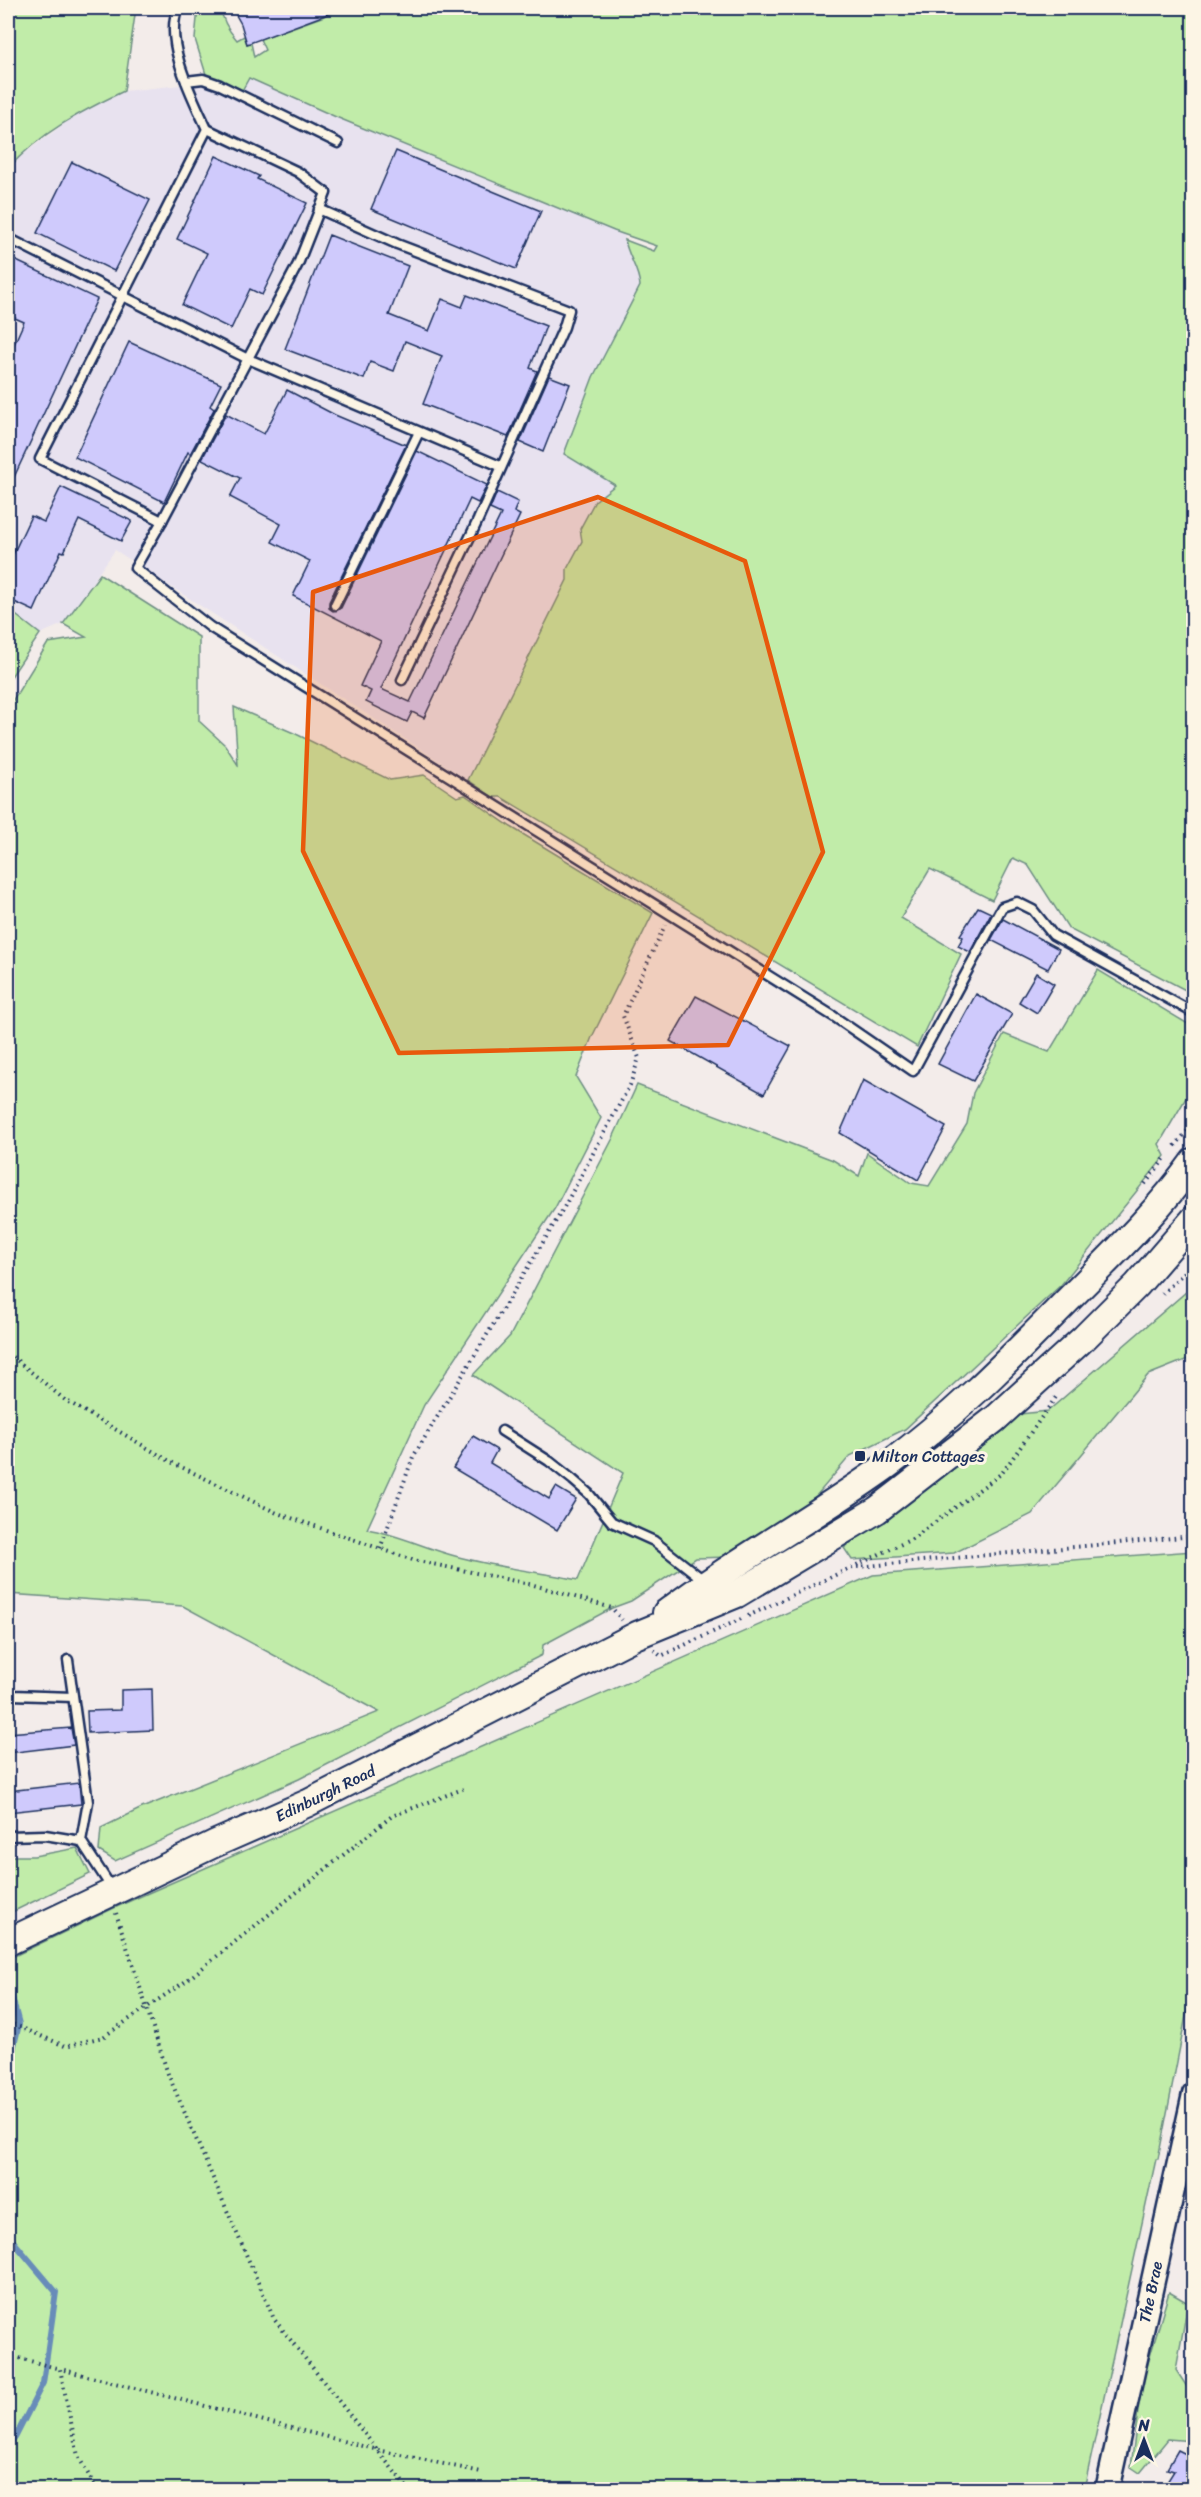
<svg xmlns="http://www.w3.org/2000/svg" width="1201" height="2497" font-family="Sriracha,sans-serif">
  <rect width="100%" height="100%" fill="#f3ecea"/>
  <filter id="ink" filterUnits="userSpaceOnUse"><feTurbulence type="fractalNoise" baseFrequency=".0167" numOctaves="2"/><feDisplacementMap in="SourceGraphic" scale="12" xChannelSelector="R" yChannelSelector="G"/><feConvolveMatrix kernelMatrix="1 2 1 2 8 2 1 2 1" color-interpolation-filters="sRGB"/></filter>
  <g filter="url(#ink)">
    <polygon fill="#e8e2ef" points="248,78 336,117 624,234 627,250 639,276 640,286 593,377 571,432 615,485 595,501 582,541 567,569 567,580 468,780 115,550 63,624 40,634 8,609 8,169 17,159 76,115 124,91"/>
    <g fill="#c1eca9" stroke="#6e8e84" stroke-width="1.5">
      <path d="M 8,8 L 136,8 L 124,91 C 82,111 38,134 8,169 Z"/>
      <path d="M 198,8 L 221,8 C 222,20 229,31 237,40 L 244,36 L 247,44 L 251,43 L 254,57 L 265,50 L 260,39 L 324,16 L 330,8 L 1193,8 L 1193,994 L 1069,929 L 1028,865 L 1013,858 L 992,900 L 930,869 L 901,918 L 961,954 L 917,1047 L 501,797 L 493,797 L 468,780 L 567,580 L 567,569 L 582,541 L 580,529 L 595,501 L 615,485 L 564,454 L 593,377 L 640,286 C 639,269 628,257 625,240 L 654,251 L 657,246 L 614,231 L 336,117 L 249,78 L 239,96 L 222,92 L 209,84 L 195,39 Z"/>
      <path d="M 100,574 L 199,637 L 199,721 L 225,745 L 238,765 L 234,707 L 296,734 L 390,780 L 424,775 L 457,797 L 465,795 L 511,827 L 653,913 L 592,1037 L 576,1077 L 601,1118 L 555,1208 L 424,1405 L 367,1529 C 397,1534 425,1548 455,1556 C 495,1567 538,1572 578,1580 L 623,1473 L 473,1375 L 510,1336 L 612,1140 L 637,1085 L 833,1160 L 859,1176 L 867,1153 L 911,1183 L 929,1186 L 967,1124 L 973,1093 L 1004,1034 L 1049,1052 L 1098,970 L 1193,1027 L 1193,1086 L 1159,1144 L 1165,1156 L 1061,1285 L 905,1429 L 850,1456 L 811,1502 L 729,1557 L 696,1558 L 631,1601 L 612,1608 L 543,1645 L 542,1655 L 299,1779 L 115,1861 L 99,1851 L 101,1828 L 142,1808 L 379,1712 L 183,1606 L 8,1594 L 8,708 L 48,643 L 86,637 L 63,624 Z"/>
      <polygon points="8,609 40,634 8,681"/>
      <polygon points="1193,1286 1193,1357 1148,1375 1032,1514 954,1553 852,1560 844,1548 1020,1414 1048,1411"/>
      <polygon points="1193,1551 1193,1980 1158,2159 1156,2159 1084,2489 8,2489 8,1959 114,1908 873,1575"/>
      <polygon points="77,1848 90,1874 8,1914 8,1856 34,1856"/>
      <polygon points="1169,2292 1188,2303 1176,2370 1193,2396 1193,2441 1168,2439 1140,2473 1131,2467 1141,2387"/>
    </g>
    <g fill="none" stroke-linecap="round" stroke-linejoin="round">
      <g stroke="#678cb9" stroke-width="6">
        <polyline points="8,1982 19,2024 8,2071"/>
        <polyline points="8,2235 56,2292 43,2383 15,2438 8,2443"/>
      </g>
    </g>
    <g fill="#cfcafc" stroke="#1b2f5e" stroke-width="1.5">
      <polygon points="232,8 341,8 341,9 247,44 241,24"/>
      <polygon points="396,151 541,211 516,269 371,209"/>
      <polygon points="216,156 259,176 257,179 307,203 262,295 250,289 231,329 182,305 207,253 177,239"/>
      <polygon points="72,162 150,200 114,271 37,233"/>
      <polygon points="329,235 408,266 389,315 429,331 442,299 462,307 467,295 546,326 530,368 537,371 508,437 423,404 442,356 405,341 394,371 370,362 364,379 285,349"/>
      <polygon points="8,257 97,299 8,490 8,358 24,322 8,315"/>
      <polygon points="129,342 221,384 210,406 214,409 190,454 188,452 164,502 75,457"/>
      <polygon points="549,376 570,384 543,452 520,442"/>
      <polygon points="287,390 335,415 406,445 329,602 329,608 333,611 341,608 417,451 487,485 478,503 470,499 381,689 410,702 501,514 490,509 497,492 518,502 514,512 520,515 424,718 412,712 407,722 366,702 371,691 360,686 381,641 293,596 310,561 272,542 281,524 230,497 240,478 202,459 226,414 264,434"/>
      <polygon points="61,487 132,521 121,541 79,520 64,552 61,551 34,611 8,599 8,565 31,516 44,522"/>
      <polygon points="978,907 991,913 970,952 958,946 963,937 960,935"/>
      <polygon points="1003,919 1059,949 1048,969 991,940"/>
      <polygon points="1036,973 1054,984 1037,1013 1019,1002"/>
      <polygon points="976,994 1012,1014 973,1081 938,1064"/>
      <polygon points="696,996 791,1046 764,1094 670,1041"/>
      <polygon points="863,1080 946,1127 918,1180 840,1133"/>
      <polygon points="473,1436 497,1450 490,1463 549,1499 556,1487 576,1499 557,1530 453,1468"/>
      <polygon points="152,1689 153,1730 88,1733 87,1711 121,1710 121,1690"/>
      <polygon points="71,1728 74,1745 8,1753 8,1733"/>
      <polygon points="79,1783 81,1804 8,1812 8,1791"/>
      <polygon points="1178,2450 1194,2458 1194,2490 1162,2490 1174,2471 1167,2469"/>
    </g>
    <g fill="none" stroke-linecap="round" stroke-linejoin="round">
      <g stroke="#1b2f5e" stroke-width="13">
        <g id="lane">
          <path d="M 178,8 C 163,42 193,98 207,129 L 40,459 L 162,521 L 135,568 L 210,627 L 833,1016 L 913,1071 L 1002,907 L 1017,902 L 1033,910 L 1053,935 L 1194,1013"/>
          <polyline points="186,81 203,79 220,85 338,143"/>
          <polyline points="319,209 397,244 569,310 564,327 478,520 402,680"/>
          <polyline points="8,238 246,358 500,466"/>
          <polyline points="162,521 298,264 326,193 298,172 207,129"/>
          <polyline points="335,605 419,432"/>
          <polyline points="502,1431 549,1461 573,1480 589,1494 612,1522 654,1541 706,1582"/>
          <polyline points="68,1660 88,1802 81,1841 113,1890"/>
          <polyline points="8,1689 12,1695 73,1697"/>
          <polyline points="8,1836 45,1835 81,1841"/>
        </g>
      </g>
      <g stroke="#1b2f5e" stroke-width="27">
        <polyline id="secondary" points="1107,2490 1194,2094"/>
      </g>
      <g stroke="#1b2f5e" stroke-width="30">
        <g id="primary">
          <path d="M 666,1613 C 737,1559 816,1517 889,1464 C 950,1419 1003,1366 1056,1312 C 1104,1263 1154,1217 1194,1161"/>
          <polyline points="8,1942 214,1844 308,1803 637,1635 737,1594 877,1510 995,1419 1085,1337 1137,1285 1194,1219"/>
        </g>
      </g>
      <g stroke="#1b2f5e" stroke-width="4" stroke-dasharray="1.5 4.5" stroke-linecap="butt">
        <polyline points="1175,1146 1194,1123"/>
        <polyline points="1145,1184 1166,1157"/>
        <polyline points="1162,1294 1194,1263"/>
        <polyline points="8,1353 65,1400 173,1463 277,1513 413,1560 534,1585 612,1608 622,1620"/>
        <polyline points="380,1549 413,1457 562,1211 630,1085 639,1058 623,1016 665,925"/>
        <polyline points="857,1567 1194,1536"/>
        <polyline points="748,1616 912,1539 1002,1473 1056,1397"/>
        <polyline points="654,1650 661,1656 741,1619"/>
        <polyline points="116,1913 168,2074 274,2319 409,2490"/>
        <polyline points="8,2022 65,2046 103,2037 186,1981 392,1816 463,1789"/>
        <polyline points="8,2355 60,2369"/>
        <polyline points="97,2490 78,2456 60,2369 378,2450 481,2472"/>
      </g>
      <use href="#lane" stroke="#fcf5e5" stroke-width="8"/>
      <use href="#secondary" stroke="#fcf5e5" stroke-width="22"/>
      <use href="#primary" stroke="#fcf5e5" stroke-width="26"/>
    </g>
  </g>
  <path fill="#e8590c" fill-opacity="0.2" stroke="#e8590c" stroke-width="4.5" stroke-linejoin="round" d="M 598,497 L 745,561 L 823,852 L 728,1045 L 399,1053 L 303,851 L 313,592 Z"/>
  <rect fill="#1b2f5e" stroke="#fcf5e5" stroke-width="2" x="854" y="1450" width="12" height="12" rx="3"/>
  <g text-anchor="middle" stroke-width="6" stroke-linejoin="round" paint-order="stroke">
    <g font-size="16" fill="#1b2f5e" stroke="#fcf5e5" text-anchor="start">
      <text x="872" y="1462">Milton Cottages</text>
    </g>
    <g font-size="16" fill="#1b2f5e" stroke="#fcf5e5">
      <text transform="translate(325 1793) rotate(-26)" y="6">Edinburgh Road</text>
      <text transform="translate(1150 2292) rotate(-78)" y="6">The Brae</text>
    </g>
  </g>
  <rect width="1201" height="2497" fill="none" stroke="#fcf5e5" stroke-width="30"/>
  <rect x="15" y="15" width="1171" height="2467" fill="none" stroke="#1b2f5e" stroke-width="2" filter="url(#ink)"/>
  <g transform="translate(1144 2440)" stroke="#fcf5e5" stroke-width="4.5" paint-order="stroke">
  <path d="M0-4.5L10 22L0 15L-10 22Z" fill="#1b2f5e"/>
  <text y="-9" font-size="16" font-weight="bold" text-anchor="middle" fill="#1b2f5e">N</text>
  </g>
</svg>
